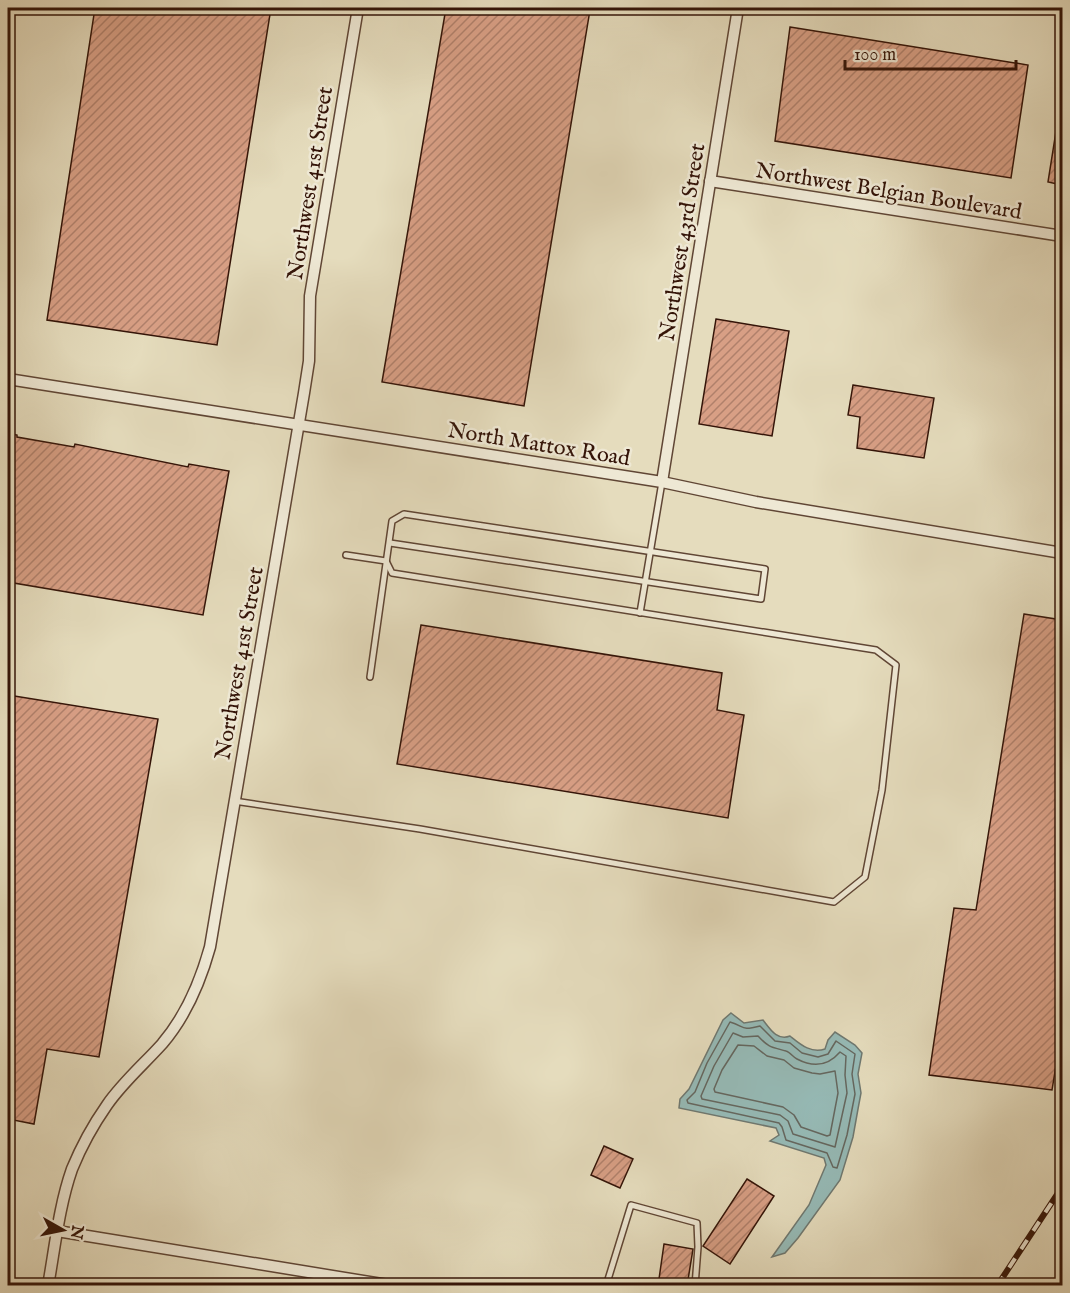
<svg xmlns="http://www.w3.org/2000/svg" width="1070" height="1293" font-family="'IM FELL English',serif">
  <defs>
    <pattern id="building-hatch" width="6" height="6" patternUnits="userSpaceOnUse" patternTransform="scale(1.5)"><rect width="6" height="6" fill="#d89f85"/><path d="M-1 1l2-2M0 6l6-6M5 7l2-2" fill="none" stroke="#b0806b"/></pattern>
  </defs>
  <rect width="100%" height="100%" fill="#e5dcbd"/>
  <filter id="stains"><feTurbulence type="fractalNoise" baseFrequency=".00333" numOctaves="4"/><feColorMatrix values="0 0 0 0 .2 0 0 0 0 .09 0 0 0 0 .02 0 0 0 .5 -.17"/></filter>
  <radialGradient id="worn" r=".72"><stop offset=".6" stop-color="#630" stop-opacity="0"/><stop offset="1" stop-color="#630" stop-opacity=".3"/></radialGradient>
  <path fill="#96bab6" stroke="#6f7870" stroke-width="1.5" d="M 731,1013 L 744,1023 L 763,1020 C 770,1029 777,1041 790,1036 C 800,1044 811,1054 825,1049 L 828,1040 L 835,1032 L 855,1045 L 862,1053 L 858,1074 L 861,1093 L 858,1109 L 853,1137 L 840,1180 L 798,1238 L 785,1253 L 772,1257 L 809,1205 L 826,1165 L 824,1158 L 770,1141 L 779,1135 L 776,1128 L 679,1108 L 680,1099 L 689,1089 L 723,1020 Z"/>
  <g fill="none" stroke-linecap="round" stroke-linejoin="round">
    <g stroke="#65675f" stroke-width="1.5">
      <path d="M 730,1022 C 746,1027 740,1031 760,1026 L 775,1041 L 790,1043 L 802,1053 L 818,1057 L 828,1054 L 836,1041 L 855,1054 L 852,1074 L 855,1094 L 847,1135 L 837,1168 L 833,1167 L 827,1153 L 786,1140 L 782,1127 L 779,1123 L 688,1103 L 687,1100 L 695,1092 L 707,1063 Z"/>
      <path d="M 733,1033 L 743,1037 L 758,1036 C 769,1048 772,1047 786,1051 C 790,1052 793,1057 797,1059 C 814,1068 828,1066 840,1052 L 846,1056 L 845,1075 L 847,1093 L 835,1147 L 793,1134 L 788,1121 L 780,1115 L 702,1099 L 701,1096 L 714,1066 Z"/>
      <polygon points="738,1045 754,1046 767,1056 784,1060 794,1068 812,1073 820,1074 835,1071 838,1093 830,1135 827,1136 801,1127 794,1115 783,1107 715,1092 714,1089 722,1070"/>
    </g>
  </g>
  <g fill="url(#building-hatch)" stroke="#341408" stroke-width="1.5">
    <polygon points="95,8 271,8 217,345 47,320"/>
    <polygon points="446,8 573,8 590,10 524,406 382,382"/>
    <polygon points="790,27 1028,65 1011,178 775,141"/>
    <polygon points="1057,125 1062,125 1062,185 1048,182"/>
    <polygon points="716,319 789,331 772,436 699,424"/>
    <polygon points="853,385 934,398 924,458 857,448 860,417 848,415"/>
    <polygon points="8,433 17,435 17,437 74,447 75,444 188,467 189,464 229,471 203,615 8,582"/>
    <polygon points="1024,614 1062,620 1062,1029 1052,1090 929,1075 954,908 976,910"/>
    <polygon points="421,625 722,673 717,710 744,715 728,818 397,764"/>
    <polygon points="8,695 158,719 99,1057 47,1049 34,1124 8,1119"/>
    <polygon points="604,1146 633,1159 620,1188 591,1175"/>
    <polygon points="747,1179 774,1196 730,1264 703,1246"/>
    <polygon points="664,1244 693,1249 687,1286 658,1286"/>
  </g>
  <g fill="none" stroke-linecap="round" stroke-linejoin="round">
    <g stroke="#604635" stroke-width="8">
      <g id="lane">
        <polyline points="640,613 662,482"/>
        <polyline points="370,677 392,521 404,514 765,569 761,599 390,543"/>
        <polyline points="234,801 420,829 834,902 865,877 882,790 896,665 876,650 392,573 386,561 346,555"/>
        <polyline points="606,1286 631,1205 697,1223 698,1247 695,1286"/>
      </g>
    </g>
    <g stroke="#604635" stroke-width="13">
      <g id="street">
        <polyline points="710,181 1062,236"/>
        <polyline points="8,379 662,482 756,502 1062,553"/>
        <polyline points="662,482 738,8"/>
        <polyline points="57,1231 394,1286"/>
        <path d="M 48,1286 C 55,1247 59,1206 72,1169 C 81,1147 93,1125 107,1105 C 122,1083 144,1064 162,1044 C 186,1016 200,983 210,947 L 304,393 L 309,361 L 310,296 L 358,8"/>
      </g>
    </g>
    <use href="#lane" stroke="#eee8d4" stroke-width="5"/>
    <use href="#street" stroke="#eee8d4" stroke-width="10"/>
    <g stroke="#341408" stroke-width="6">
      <polyline id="rail" points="997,1286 1062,1187"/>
    </g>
    <use href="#rail" stroke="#eee8d4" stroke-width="4" stroke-dasharray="11" stroke-linecap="butt"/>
  </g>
  <g text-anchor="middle" stroke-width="5" stroke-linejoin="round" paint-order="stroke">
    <g font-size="22" fill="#341408" stroke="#eee8d4">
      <text transform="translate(309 183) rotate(-81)" y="8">Northwest 41st Street</text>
      <text transform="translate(889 190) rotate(9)" y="8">Northwest Belgian Boulevard</text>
      <text transform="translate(681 242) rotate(-81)" y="8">Northwest 43rd Street</text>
      <text transform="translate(539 443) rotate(9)" y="8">North Mattox Road</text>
      <text transform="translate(238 663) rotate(-80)" y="8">Northwest 41st Street</text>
    </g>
  </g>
  <rect width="1070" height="1293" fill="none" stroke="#e5dcbd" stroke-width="30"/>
  <rect x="9" y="9" width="1052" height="1275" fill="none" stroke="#341408" stroke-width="3"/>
  <rect x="15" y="15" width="1040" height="1263" fill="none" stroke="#341408" stroke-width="1.5"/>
  <g transform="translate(63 1230) rotate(99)" stroke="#eee8d4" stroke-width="4.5" paint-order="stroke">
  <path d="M0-4.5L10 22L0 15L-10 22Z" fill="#341408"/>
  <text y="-9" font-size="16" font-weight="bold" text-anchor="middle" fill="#341408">N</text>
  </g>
  <path d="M845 60v9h171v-9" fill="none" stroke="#341408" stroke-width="3"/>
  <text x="854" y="60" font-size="18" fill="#341408" stroke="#eee8d4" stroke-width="4.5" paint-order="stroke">100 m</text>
  <rect width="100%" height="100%" filter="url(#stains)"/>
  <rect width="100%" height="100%" fill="url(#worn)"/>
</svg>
